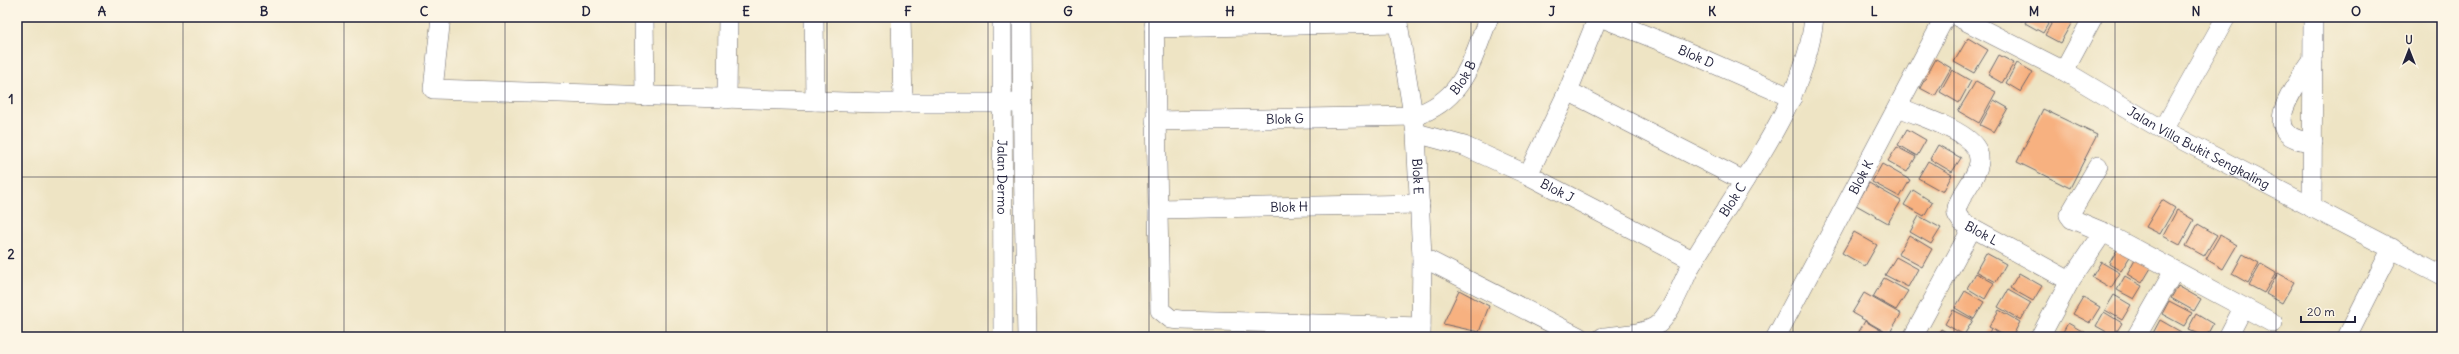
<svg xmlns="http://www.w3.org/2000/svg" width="2459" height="354" font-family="Delius,sans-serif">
  <rect width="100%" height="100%" fill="#fcf5e5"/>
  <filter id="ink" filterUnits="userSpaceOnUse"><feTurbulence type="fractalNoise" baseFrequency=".025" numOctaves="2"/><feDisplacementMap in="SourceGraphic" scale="8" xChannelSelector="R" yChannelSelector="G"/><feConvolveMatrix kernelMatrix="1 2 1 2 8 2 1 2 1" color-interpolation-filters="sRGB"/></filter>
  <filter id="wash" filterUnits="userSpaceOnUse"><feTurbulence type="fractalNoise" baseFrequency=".012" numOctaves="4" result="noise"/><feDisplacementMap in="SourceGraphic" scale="16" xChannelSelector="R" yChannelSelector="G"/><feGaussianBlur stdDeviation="0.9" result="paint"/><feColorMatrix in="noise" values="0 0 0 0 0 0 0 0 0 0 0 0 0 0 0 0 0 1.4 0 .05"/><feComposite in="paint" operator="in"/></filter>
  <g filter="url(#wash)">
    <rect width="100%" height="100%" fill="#eee4c4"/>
    <g id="blocks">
      <g fill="#f7b180">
        <polygon points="2015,17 2025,17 2022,21"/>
        <polygon points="2028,17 2052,17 2043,33 2025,23"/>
        <polygon points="2055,17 2075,17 2060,43 2045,35"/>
        <polygon points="1968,38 1988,50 1974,73 1954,62"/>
        <polygon points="1999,55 2014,63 2002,83 1988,75"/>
        <polygon points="1936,59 1951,68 1935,96 1920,88"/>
        <polygon points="2017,63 2033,72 2021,92 2006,83"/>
        <polygon points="1952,70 1971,81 1959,103 1940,92"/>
        <polygon points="1976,81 1996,92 1979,123 1958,111"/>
        <polygon points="1994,100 2008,108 1994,132 1980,125"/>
        <polygon points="2043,109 2097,135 2070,188 2017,162"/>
        <polygon points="1907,129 1926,140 1917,156 1898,145"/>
        <polygon points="1938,145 1961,158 1952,172 1930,159"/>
        <polygon points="1897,147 1916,157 1907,172 1888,161"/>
        <polygon points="1928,161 1952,175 1943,192 1918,178"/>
        <polygon points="1882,164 1910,180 1900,197 1872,182"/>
        <polygon points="1869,183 1901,201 1888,223 1856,205"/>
        <polygon points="1913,190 1932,202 1924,216 1904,205"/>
        <polygon points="2162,200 2175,208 2160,234 2146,227"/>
        <polygon points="2177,210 2194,220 2180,245 2163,236"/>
        <polygon points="1919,216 1941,228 1931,244 1910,232"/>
        <polygon points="2198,224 2217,235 2204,256 2186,246"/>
        <polygon points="1854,232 1877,245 1865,266 1842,253"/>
        <polygon points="1909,235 1932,249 1922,267 1898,254"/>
        <polygon points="2220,235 2237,245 2223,269 2206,259"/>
        <polygon points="2118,248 2131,255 2121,271 2109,264"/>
        <polygon points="1986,253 2006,264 1996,282 1976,271"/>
        <polygon points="2243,254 2259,263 2248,283 2232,274"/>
        <polygon points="1896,257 1918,269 1908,287 1885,275"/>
        <polygon points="2135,259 2151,268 2142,283 2127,274"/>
        <polygon points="2101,262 2120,273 2111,288 2092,277"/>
        <polygon points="2261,264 2276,273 2264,293 2249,285"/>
        <polygon points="1976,273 1994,283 1985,299 1967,288"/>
        <polygon points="2019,273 2042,286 2033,301 2010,288"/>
        <polygon points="2278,273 2294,282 2282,303 2266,294"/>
        <polygon points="2125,276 2142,286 2134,299 2117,290"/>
        <polygon points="1884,278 1908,291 1896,310 1873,297"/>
        <polygon points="2178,286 2201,299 2194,311 2171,298"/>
        <polygon points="1459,290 1489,306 1479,332 1443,324"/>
        <polygon points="2008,290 2031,303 2021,320 1998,307"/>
        <polygon points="1965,291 1984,302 1974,319 1955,308"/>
        <polygon points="1864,293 1901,314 1889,334 1852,313"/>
        <polygon points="2114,295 2131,305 2122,320 2105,310"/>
        <polygon points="2083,297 2100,307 2090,323 2073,314"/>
        <polygon points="2169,301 2192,313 2184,326 2162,314"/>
        <polygon points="1953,310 1973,320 1964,335 1945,324"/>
        <polygon points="1999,310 2020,322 2012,337 2007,337 1989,327"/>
        <polygon points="2104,312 2122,323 2114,336 2096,326"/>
        <polygon points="2196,314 2213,324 2206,337 2188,329"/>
        <polygon points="2160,320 2181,332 2178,337 2156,337 2152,335"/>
        <polygon points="1865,321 1892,337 1856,337"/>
        <polygon points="2068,323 2087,334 2085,337 2060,337"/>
        <polygon points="1941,329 1954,337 1936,337"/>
        <polygon points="1991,329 2004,337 1986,337"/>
      </g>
    </g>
  </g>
  <g filter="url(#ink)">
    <use href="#blocks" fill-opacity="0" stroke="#69666b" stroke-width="1"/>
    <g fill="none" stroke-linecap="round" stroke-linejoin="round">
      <g stroke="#69666b" stroke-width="20">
        <g id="minor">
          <polyline points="441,17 433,89 878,103 1023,103"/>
          <polyline points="644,17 645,96"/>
          <polyline points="814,17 815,101"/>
          <polyline points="901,17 903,103"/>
          <path id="s1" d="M 1002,17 L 1003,337"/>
          <polyline points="1022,17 1023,155 1027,337"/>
          <polyline points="1154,17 1160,310 1171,319 1181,320 1421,327"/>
          <path id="s2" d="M 1397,17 L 1416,133 L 1422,257 L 1421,337"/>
          <path id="s3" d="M 1600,17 L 1678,48 L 1792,98"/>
          <path id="s4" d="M 1958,17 L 2064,71 L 2163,130 L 2442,275"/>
          <polyline points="1154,28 1398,23"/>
          <polyline points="2064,71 2093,17"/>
          <polyline points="1568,91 1744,181"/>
          <polyline points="727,99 728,17"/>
          <path id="s5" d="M 1899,107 C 1921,117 1947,124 1966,138 C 2002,164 1952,194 1957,214 C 1958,217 1961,220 1962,222 L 2070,281"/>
          <path id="s6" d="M 1155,121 L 1414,116 C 1464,100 1471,62 1489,17"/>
          <polyline points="2163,130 2226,17"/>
          <path id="s7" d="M 1416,133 L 1464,146 L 1528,175 L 1694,261"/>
          <path d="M 2313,142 C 2253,138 2296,85 2313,60"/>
          <polyline points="2098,166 2071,212 2069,215 2072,219 2103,232 2273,323"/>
          <polyline points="1528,175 1568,91 1598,17"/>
          <polyline points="2312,208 2313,17"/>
          <path id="s8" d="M 1158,209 L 1420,204"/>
          <polyline points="1422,257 1579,337"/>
          <path id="s9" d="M 1603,337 C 1619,335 1642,335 1656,326 C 1672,314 1684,277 1694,260 C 1737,188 1807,101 1814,17"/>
          <path id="s10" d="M 1776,337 L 1945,17"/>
          <polyline points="1913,337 1972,228"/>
          <polyline points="2040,337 2070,281 2103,232"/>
          <polyline points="2136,337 2174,271"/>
          <polyline points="2228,337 2243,308"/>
          <polyline points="2347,337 2392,248"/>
        </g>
      </g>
      <use href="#minor" stroke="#fff" stroke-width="19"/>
    </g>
  </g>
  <path fill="none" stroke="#22223b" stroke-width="1" stroke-opacity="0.55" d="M 183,17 L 183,337M 344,17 L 344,337M 505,17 L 505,337M 666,17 L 666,337M 827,17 L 827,337M 988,17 L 988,337M 1149,17 L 1149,337M 1310,17 L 1310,337M 1471,17 L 1471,337M 1632,17 L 1632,337M 1793,17 L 1793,337M 1954,17 L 1954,337M 2115,17 L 2115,337M 2276,17 L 2276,337M 17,177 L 2442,177"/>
  <g text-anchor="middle" stroke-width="3" stroke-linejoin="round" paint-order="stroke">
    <g font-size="13" fill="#22223b" stroke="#fcf5e5">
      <text dy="5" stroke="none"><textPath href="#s3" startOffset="104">Blok D</textPath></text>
      <text dy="5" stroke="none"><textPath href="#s6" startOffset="323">Blok B</textPath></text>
      <text dy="5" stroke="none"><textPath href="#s6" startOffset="130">Blok G</textPath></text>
      <text dy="5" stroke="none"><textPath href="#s4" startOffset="274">Jalan Villa Bukit Sengkaling</textPath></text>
      <text dy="5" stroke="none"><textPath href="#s2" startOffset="161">Blok E</textPath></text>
      <text dy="5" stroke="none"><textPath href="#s1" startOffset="160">Jalan Dermo</textPath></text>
      <text dy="5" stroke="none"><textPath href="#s10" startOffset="181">Blok K</textPath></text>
      <text dy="5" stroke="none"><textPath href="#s7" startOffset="153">Blok J</textPath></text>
      <text dy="5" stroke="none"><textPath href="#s9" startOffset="203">Blok C</textPath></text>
      <text dy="5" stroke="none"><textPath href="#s8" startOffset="131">Blok H</textPath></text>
      <text dy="5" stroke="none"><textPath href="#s5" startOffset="192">Blok L</textPath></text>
    </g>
  </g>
  <rect width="2459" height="354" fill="none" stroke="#fcf5e5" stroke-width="44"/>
  <g transform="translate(2409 50)" stroke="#fcf5e5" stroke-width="3" paint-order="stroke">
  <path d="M0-3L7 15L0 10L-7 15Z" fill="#22223b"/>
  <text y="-6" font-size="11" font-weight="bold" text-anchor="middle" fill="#22223b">U</text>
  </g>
  <path d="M2301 316v6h54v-6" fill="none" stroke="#22223b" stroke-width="2"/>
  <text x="2307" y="316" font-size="12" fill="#22223b" stroke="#fcf5e5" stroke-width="3" paint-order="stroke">20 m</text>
  <rect x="22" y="22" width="2415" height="310" fill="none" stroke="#22223b" stroke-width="1.5"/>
  <g font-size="13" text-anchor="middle" font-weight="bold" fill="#22223b">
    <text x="102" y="16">A</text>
    <text x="264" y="16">B</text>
    <text x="424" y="16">C</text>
    <text x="586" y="16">D</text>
    <text x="746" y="16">E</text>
    <text x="908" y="16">F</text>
    <text x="1068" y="16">G</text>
    <text x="1230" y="16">H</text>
    <text x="1390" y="16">I</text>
    <text x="1552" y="16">J</text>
    <text x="1712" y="16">K</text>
    <text x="1874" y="16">L</text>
    <text x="2034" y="16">M</text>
    <text x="2196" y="16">N</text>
    <text x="2356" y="16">O</text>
    <text x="11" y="104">1</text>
    <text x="11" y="259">2</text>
  </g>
</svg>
